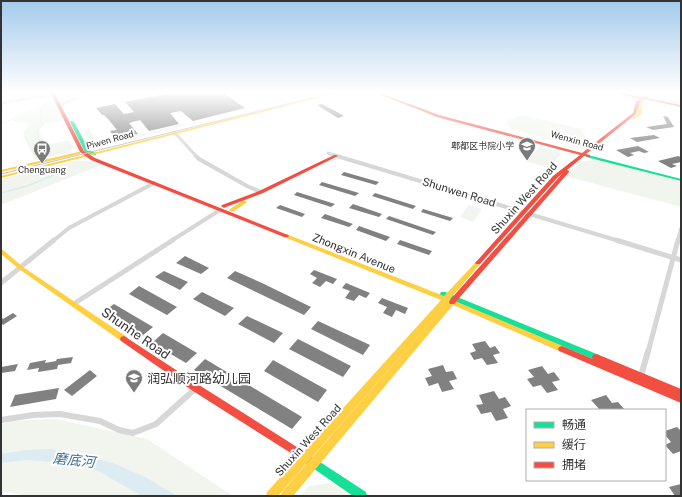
<svg xmlns="http://www.w3.org/2000/svg" width="682" height="497" font-family="'Public Sans','Noto Sans SC',sans-serif">
  <rect width="100%" height="100%" fill="#fff"/>
  <g fill="#f1f5ed">
    <path d="M 53,103 L 61,121 C 52,122 44,122 39,130 L 43,141 L 48,145 L 69,140 L 73,149 L 67,153 L 35,160 L 23,134 L 29,124 L 12,121 Z"/>
    <path d="M 522,115 L 582,129 L 581,130 L 586,137 C 574,150 528,133 512,129 L 507,124 L 507,120 Z"/>
    <polygon points="182,124 184,126 102,146 91,146 84,130 89,129 98,143 104,143"/>
    <polygon points="540,147 561,153 549,168 526,161"/>
    <polygon points="600,160 678,181 681,182 681,207 565,176 582,161"/>
    <polygon points="75,161 88,161 101,165 1,205 1,179"/>
    <polygon points="469,205 482,209 473,222 460,217"/>
    <polygon points="55,419 147,439 233,496 29,496 6,492 1,493 1,424 12,421"/>
    <polygon points="331,483 349,496 300,496 309,486"/>
  </g>
  <polygon fill="#ddebf3" points="51,449 113,463 145,477 177,496 142,496 98,471 67,463 26,460 1,463 1,454 25,450"/>
  <g fill="none" stroke-linecap="round" stroke-linejoin="round">
    <g stroke="#ddebf3" stroke-width="1">
      <polyline points="66,97 78,92"/>
      <polyline points="3,101 7,92"/>
      <polyline points="3,104 1,124 49,103"/>
      <polyline points="42,107 40,113 43,124 37,132 40,143 48,154"/>
    </g>
    <polyline stroke="#ddebf3" stroke-width="1.5" points="1,193 27,186 59,173 56,166"/>
  </g>
  <g fill="#818181">
    <polygon points="176,92 222,92 245,108 193,121 181,111 170,113 179,124 149,131 140,120 129,123 138,134 116,139 110,131 117,130 109,120 104,115 102,115 96,108 115,104 124,114 134,112 125,102"/>
    <polygon points="322,104 337,112 344,116 338,118 317,105"/>
    <polygon points="663,116 668,117 674,127 653,130 646,127 667,124"/>
    <polygon points="654,135 660,138 637,142 630,138"/>
    <polygon points="638,146 649,152 644,153 639,151 630,153 634,155 628,157 616,150"/>
    <polygon points="678,156 681,157 681,162 672,164 677,166 671,168 658,161"/>
    <polygon points="344,172 379,182 376,185 341,175"/>
    <polygon points="322,182 359,193 355,196 319,185"/>
    <polygon points="297,192 335,204 331,207 294,195"/>
    <polygon points="375,193 416,206 413,209 372,196"/>
    <polygon points="353,204 382,214 379,217 349,208"/>
    <polygon points="280,205 305,214 302,217 276,208"/>
    <polygon points="423,209 453,218 450,221 421,212"/>
    <polygon points="325,214 353,224 349,227 321,218"/>
    <polygon points="389,216 436,232 433,235 386,219"/>
    <polygon points="359,226 390,237 386,241 356,230"/>
    <polygon points="400,240 432,251 429,255 397,244"/>
    <polygon points="185,256 209,268 201,274 176,263"/>
    <polygon points="314,270 337,279 333,284 326,281 320,287 312,283 317,278 310,274"/>
    <polygon points="164,271 188,282 180,290 155,277"/>
    <polygon points="235,271 262,283 311,307 304,315 227,278"/>
    <polygon points="346,283 370,293 366,298 359,295 354,301 345,298 350,291 342,288"/>
    <polygon points="139,286 177,307 167,315 129,294"/>
    <polygon points="202,292 234,308 225,316 193,299"/>
    <polygon points="382,298 408,308 405,314 396,310 392,317 383,313 387,307 378,303"/>
    <polygon points="114,304 153,327 142,336 103,312"/>
    <polygon points="13,313 17,316 3,325 1,323 1,317 3,319"/>
    <polygon points="247,316 283,333 274,343 238,324"/>
    <polygon points="318,321 370,345 363,355 311,329"/>
    <polygon points="163,333 197,353 186,363 152,343"/>
    <polygon points="298,339 351,366 343,377 289,349"/>
    <polygon points="485,341 490,348 495,346 500,353 493,355 498,363 487,365 482,358 474,360 470,353 476,351 472,344"/>
    <polygon points="73,357 71,363 58,365 57,369 38,372 39,368 27,370 30,363 46,360 45,363 56,361 57,359"/>
    <polygon points="205,359 242,381 302,417 292,429 194,370"/>
    <polygon points="273,360 327,390 318,402 264,371"/>
    <polygon points="18,364 15,371 1,373 1,367"/>
    <polygon points="443,365 446,372 453,371 457,379 449,381 454,389 442,392 438,383 429,386 425,378 432,376 428,369"/>
    <polygon points="542,366 548,374 554,372 560,380 552,382 558,390 547,393 541,385 533,387 527,379 534,377 528,370"/>
    <polygon points="90,370 97,376 72,396 64,390"/>
    <polygon points="59,388 56,399 10,407 15,395"/>
    <polygon points="494,391 499,399 505,397 511,406 503,409 508,418 496,421 491,412 481,414 476,405 483,404 479,395"/>
    <polygon points="606,395 612,403 618,402 625,410 600,410 591,400"/>
    <polygon points="677,427 681,431 681,451 673,454 665,445 671,442 665,435 665,431"/>
    <polygon points="681,484 681,496 675,496 669,487"/>
  </g>
  <g fill="none" stroke-linecap="round" stroke-linejoin="round">
    <g stroke="#d7d7d7" stroke-width="3">
      <polyline points="646,97 653,92"/>
      <polyline points="1,103 53,94"/>
      <polyline points="62,104 90,92"/>
      <polyline points="175,133 197,157"/>
      <polyline points="328,153 341,157"/>
    </g>
    <g stroke="#d7d7d7" stroke-width="4">
      <polyline points="196,156 199,159 247,186 261,192"/>
      <polyline points="337,156 619,241"/>
      <polyline points="53,241 69,228 154,183"/>
      <polyline points="171,241 220,210"/>
      <polyline points="678,241 681,229"/>
    </g>
    <g stroke="#d7d7d7" stroke-width="5">
      <polyline points="616,240 681,260"/>
      <polyline points="1,283 54,240"/>
      <polyline points="75,303 173,240"/>
      <polyline points="648,352 678,240"/>
    </g>
    <g stroke="#d7d7d7" stroke-width="6">
      <polyline points="641,376 648,351"/>
      <polyline points="1,420 33,415 60,414 100,421 119,430 133,433 156,424 196,388"/>
    </g>
    <g fill="#16e098" fill-rule="evenodd">
      <polygon points="71,121 74,122 89,150 96,153 96,155 92,155 85,152 70,122"/>
      <polygon points="586,155 588,155 681,179 681,181 586,157"/>
      <polygon points="441,292 445,292 599,355 600,357 599,359 596,360 593,359 441,296 440,294"/>
      <polygon points="297,447 366,492 367,496 353,496 294,455 292,452 294,449"/>
    </g>
    <g fill="#ffcf43" fill-rule="evenodd">
      <polygon points="336,92 342,92 1,178 1,176"/>
      <polygon points="643,99 646,100 642,104 642,114 635,119 633,119 633,117 638,114 638,104"/>
      <polygon points="78,152 80,152 80,154 1,172 1,170"/>
      <polygon points="244,200 247,202 246,203 234,211 230,211 229,210 230,209"/>
      <polygon points="286,234 444,296 476,262 480,262 481,263 480,264 450,299 565,347 566,349 565,351 562,352 559,351 453,305 293,496 281,496 282,492 447,303 278,496 266,496 267,492 441,300 284,237 283,236 284,235"/>
      <polygon points="1,249 3,250 23,267 127,337 128,339 127,341 124,342 121,341 19,269 1,254"/>
    </g>
    <g fill="#f24e42" fill-rule="evenodd">
      <polygon points="50,92 54,92 84,151 95,158 288,235 289,236 288,237 284,237 91,160 80,152"/>
      <polygon points="373,92 378,92 439,115 582,153 633,113 636,101 640,99 611,92 618,92 643,97 646,96 648,97 647,98 681,105 681,107 644,99 640,102 636,114 586,154 590,155 590,157 584,156 567,170 569,171 569,172 454,304 450,304 449,302 450,300 562,174 557,178 480,264 476,264 475,263 476,262 553,176 580,155 437,117"/>
      <polygon points="334,155 336,155 338,156 263,193 226,207 224,208 221,206 222,205 259,191"/>
      <polygon points="124,336 199,385 300,449 302,452 300,455 297,457 294,455 193,391 121,341 120,339 121,337"/>
      <polygon points="562,346 593,359 592,357 593,355 596,354 599,355 681,389 681,403 559,351 558,349 559,347"/>
    </g>
    <polyline stroke="#bebebe" stroke-width="1" points="1,174 336,92"/>
  </g>
  <linearGradient id="sky" x2="0" y2="1"><stop stop-color="#a3caec"/><stop offset="0.57" stop-color="#fff"/><stop offset="1" stop-color="#fff" stop-opacity="0"/></linearGradient>
  <rect width="682" height="162" fill="url(#sky)"/>
  <defs>
    <g id="school-pin" transform="scale(0.9)"><path d="M0 17L-7.5 6A9.5 9.5 0 1 1 7.5 6Z" fill="#7a7a7a" stroke="#fff"/><path d="M0-5L7-2L0 1L-7-2ZM-4 1L0 2.5L4 1V4Q0 6-4 4Z" fill="#fff"/></g>
    <g id="bus-pin" transform="scale(0.9)"><path d="M0 17L-7.5 6A9.5 9.5 0 1 1 7.5 6Z" fill="#7a7a7a" stroke="#fff"/><path d="M-5-6H5V4H4V6H2V4H-2V6H-4V4H-5ZM-3.5-4V0h7V-4ZM-3.5 1.2v1.5H-2V1.2ZM2 1.2v1.5H3.5V1.2Z" fill="#fff"/></g>
  </defs>
  <g fill-rule="evenodd">
    <use href="#school-pin" x="527" y="146"/>
    <use href="#bus-pin" x="42" y="149"/>
    <use href="#school-pin" x="134" y="378"/>
  </g>
  <g text-anchor="middle" stroke-width="4" stroke-linejoin="round" paint-order="stroke">
    <g font-size="9" fill="#333" stroke="#fff">
      <text transform="translate(110 140) rotate(-15)" y="3">Piwen Road</text>
      <text transform="translate(577 141) rotate(15)" y="3">Wenxin Road</text>
    </g>
    <g font-size="9" fill="#333" stroke="#fff" text-anchor="end">
      <text x="514" y="149">郫都区书院小学</text>
      <text x="42" y="173" text-anchor="middle">Chenguang</text>
    </g>
    <g font-size="11" fill="#333" stroke="#fff">
      <text transform="translate(459 192) rotate(17)" y="4">Shunwen Road</text>
      <text transform="translate(524 198) rotate(-48)" y="4">Shuxin West Road</text>
      <text transform="translate(354 253) rotate(22)" y="4">Zhongxin Avenue</text>
      <text transform="translate(308 440) rotate(-48)" y="4">Shuxin West Road</text>
    </g>
    <g font-size="13" fill="#333" stroke="#fff">
      <text transform="translate(136 333) rotate(35)" y="5">Shunhe Road</text>
    </g>
    <g font-size="13" fill="#333" stroke="#fff" text-anchor="start">
      <text x="147" y="383">润弘顺河路幼儿园</text>
    </g>
    <g font-size="14" font-style="italic" fill="#3f7597" stroke="#fff">
      <text transform="translate(74 460) rotate(6)" y="5">磨底河</text>
    </g>
  </g>
  <rect width="682" height="497" fill="none" stroke="#333333" stroke-width="4"/>
  <rect x="526" y="409" width="140" height="72" fill="#ffffff" stroke="#adadad"/>
  <rect x="534" y="422" width="20" height="6" fill="#16e098" stroke="#adadad"/>
  <text x="562" y="429" font-size="12" fill="#333333">畅通</text>
  <rect x="534" y="442" width="20" height="6" fill="#ffcf43" stroke="#adadad"/>
  <text x="562" y="449" font-size="12" fill="#333333">缓行</text>
  <rect x="534" y="462" width="20" height="6" fill="#f24e42" stroke="#adadad"/>
  <text x="562" y="469" font-size="12" fill="#333333">拥堵</text>
</svg>
